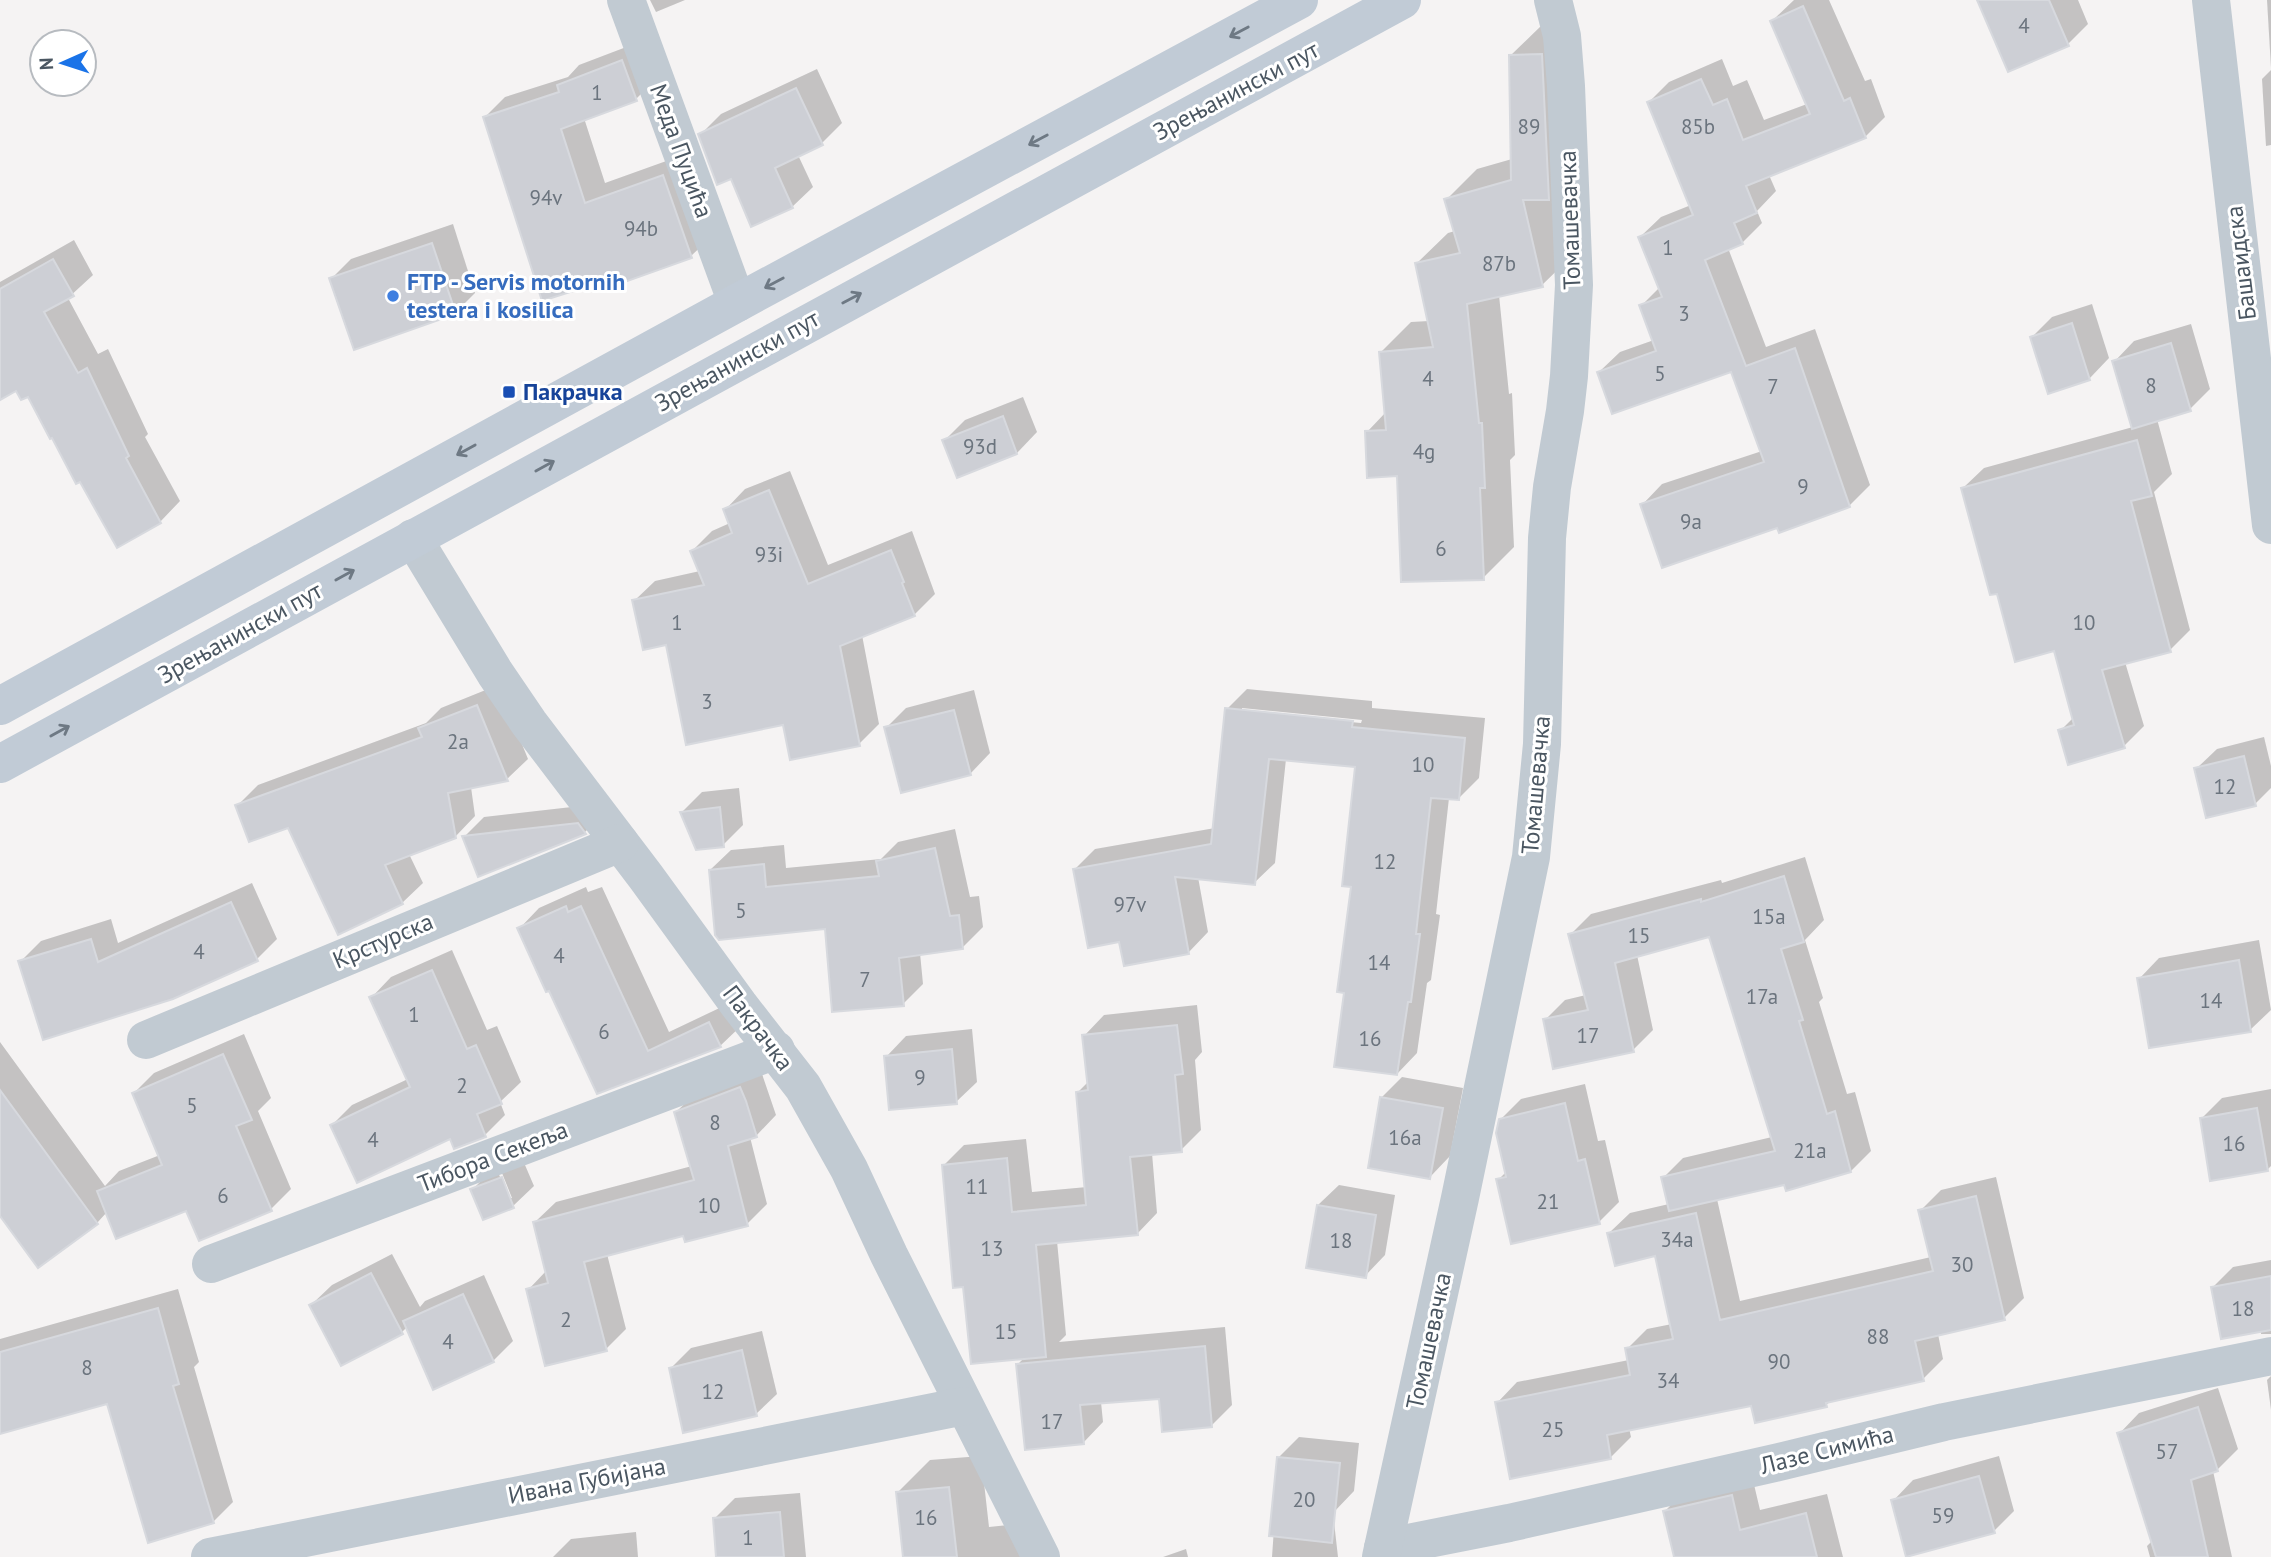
<svg xmlns="http://www.w3.org/2000/svg" width="2271" height="1557" font-family="'PT Sans',sans-serif">
  <rect width="100%" height="100%" fill="#f5f3f3"/>
  <g fill="#0003" fill-rule="evenodd">
    <polygon points="650,0 685,0 656,12"/>
    <polygon points="1794,0 1829,0 1865,81 1871,79 1885,117 1865,137 1769,175 1776,191 1757,211 1762,223 1742,243 1728,248 1766,347 1815,329 1870,485 1849,506 1778,526 1642,505 1662,484 1762,451 1732,370 1599,372 1620,352 1654,340 1641,306 1660,287 1640,237 1661,217 1691,205 1649,102 1669,82 1722,59 1733,86 1747,80 1764,120 1807,104 1772,21"/>
    <polygon points="1988,0 2078,0 2088,24 2068,44"/>
    <polygon points="2267,0 2271,0 2271,68"/>
    <polygon points="1542,25 1573,255 1542,285 1499,295 1509,394 1512,393 1515,455 1510,460 1514,547 1483,578 1367,432 1386,412 1380,353 1411,322 1429,321 1417,263 1448,233 1455,231 1446,200 1477,169 1512,159 1511,55"/>
    <polygon points="642,41 656,79 636,99 584,118 605,183 683,155 712,236 691,256 618,275 485,117 505,97 568,77 579,65"/>
    <polygon points="817,69 842,123 822,143 798,155 813,187 792,207 732,177 700,135 721,114"/>
    <polygon points="2271,70 2271,145 2266,146 2262,79"/>
    <polygon points="453,224 475,293 455,313 331,279 351,259"/>
    <polygon points="74,240 93,275 68,298 98,354 108,349 148,434 145,437 180,501 160,522 29,394 17,389 0,398 0,282"/>
    <polygon points="2092,304 2109,358 2089,379 2032,337 2052,317"/>
    <polygon points="2191,324 2210,389 2190,409 2157,419 2172,474 2154,492 2190,630 2170,650 2125,662 2144,726 2124,746 2060,731 2074,717 2055,649 1998,592 1963,488 1984,468 2133,427 2114,362 2134,341"/>
    <polygon points="1023,397 1037,432 1017,453 945,440 965,420"/>
    <polygon points="790,471 828,565 912,531 935,594 914,615 862,635 879,724 859,744 784,723 667,643 634,601 655,581 700,571 692,551 712,531 730,523 725,510 745,489"/>
    <polygon points="498,685 528,759 507,779 471,787 475,816 455,837 409,854 423,883 402,903 289,825 237,806 258,785 426,723 441,708"/>
    <path d="M 1247,689 L 1372,701 L 1372,708 L 1485,718 L 1479,778 L 1458,799 L 1449,798 L 1436,914 L 1440,915 L 1431,980 L 1427,983 L 1417,1053 L 1397,1074 L 1346,991 L 1353,886 L 1357,766 L 1286,759 L 1275,863 L 1254,883 L 1198,877 L 1208,932 L 1188,953 L 1121,940 L 1075,869 L 1095,849 L 1215,828 L 1227,709 ZM 1242,708 L 1362,720 L 1361,723 L 1242,712 Z"/>
    <polygon points="974,690 990,753 970,774 886,728 906,708"/>
    <polygon points="2264,737 2271,766 2271,788 2255,804 2196,769 2217,749"/>
    <polygon points="739,788 743,825 723,845 682,812 702,792"/>
    <polygon points="598,804 605,812 585,832 464,837 484,817"/>
    <polygon points="955,829 970,897 979,896 983,927 963,947 920,953 923,984 903,1004 827,927 710,870 731,850 784,845 786,868 881,859 898,842"/>
    <polygon points="1805,857 1824,920 1805,940 1823,998 1819,1002 1847,1094 1855,1092 1871,1151 1851,1171 1717,1199 1740,1301 1931,1257 1920,1211 1941,1190 1996,1177 2024,1298 2004,1318 1938,1334 1943,1359 1923,1379 1832,1400 1826,1405 1753,1403 1629,1428 1631,1437 1611,1457 1497,1403 1517,1382 1629,1360 1627,1349 1647,1329 1672,1324 1656,1254 1609,1233 1630,1213 1669,1204 1663,1178 1683,1158 1772,1137 1710,935 1637,955 1653,1030 1633,1050 1545,1020 1565,1000 1586,995 1570,935 1591,914 1721,880 1722,883"/>
    <polygon points="252,883 277,939 257,959 172,997 20,962 41,941 111,919 118,943"/>
    <polygon points="586,887 588,892 602,887 669,1032 730,1003 741,1026 720,1046 598,1092 550,988 519,929 539,908"/>
    <polygon points="2259,940 2271,1010 2250,1030 2139,979 2159,958"/>
    <polygon points="452,950 487,1030 497,1026 521,1082 500,1102 505,1115 485,1135 451,1137 332,1125 352,1105 408,1079 371,998 391,977"/>
    <polygon points="1197,1005 1202,1052 1195,1060 1201,1130 1181,1150 1152,1153 1157,1213 1137,1234 1057,1241 1066,1335 1059,1342 1225,1327 1232,1405 1211,1426 1160,1397 1101,1402 1103,1422 1083,1443 1018,1364 1025,1357 965,1285 944,1165 964,1145 1026,1139 1032,1192 1087,1187 1078,1092 1089,1081 1084,1036 1104,1015"/>
    <polygon points="972,1029 977,1082 956,1102 886,1057 906,1036"/>
    <polygon points="244,1034 271,1098 258,1111 291,1189 271,1209 187,1209 107,1212 97,1223 0,1213 0,1042 105,1186 119,1171 160,1155 134,1093 154,1073"/>
    <polygon points="760,1068 776,1115 756,1136 750,1137 767,1204 747,1224 684,1234 607,1254 626,1329 606,1349 528,1290 547,1270 535,1222 556,1202 692,1166 676,1112 697,1092"/>
    <polygon points="1402,1077 1463,1088 1450,1156 1430,1177 1382,1097"/>
    <polygon points="1585,1084 1598,1141 1605,1140 1619,1202 1599,1222 1498,1180 1507,1171 1500,1120 1521,1099"/>
    <polygon points="2271,1089 2271,1166 2268,1169 2202,1118 2222,1098"/>
    <path d="M 522,1158 L 534,1186 L 513,1206 L 472,1190 L 493,1169 ZM 500,1168 L 512,1198 L 509,1198 L 497,1170 Z"/>
    <polygon points="1339,1185 1395,1195 1385,1255 1365,1276 1318,1205"/>
    <polygon points="392,1254 420,1307 425,1301 484,1275 513,1341 493,1361 407,1327 402,1332 311,1305 332,1285"/>
    <polygon points="2271,1260 2271,1334 2261,1334 2261,1330 2213,1287 2233,1267"/>
    <polygon points="178,1289 199,1362 194,1367 233,1502 213,1522 108,1402 0,1432 0,1339"/>
    <polygon points="762,1331 777,1394 756,1414 671,1368 691,1348"/>
    <polygon points="2271,1376 2271,1410 2267,1380"/>
    <polygon points="2218,1388 2238,1449 2218,1469 2213,1471 2232,1557 2150,1557 2147,1546 2153,1540 2119,1434 2139,1413"/>
    <polygon points="1299,1437 1359,1443 1354,1491 1333,1513 1338,1557 1272,1557 1279,1457"/>
    <polygon points="981,1456 989,1527 1019,1524 1022,1557 908,1557 898,1492 930,1460"/>
    <polygon points="1999,1456 2014,1511 1994,1531 1893,1501 1913,1480"/>
    <polygon points="1752,1476 1760,1510 1827,1494 1843,1557 1676,1557 1665,1511 1685,1491"/>
    <polygon points="800,1493 806,1557 717,1557 714,1519 735,1498"/>
    <polygon points="636,1532 638,1557 553,1557 571,1539"/>
    <polygon points="1186,1549 1188,1557 1163,1557"/>
  </g>
  <g fill="#cdcfd5" stroke="#d7d9de" stroke-width="2">
    <polygon points="1977,0 2049,0 2069,46 2008,72"/>
    <polygon points="1803,6 1844,101 1850,98 1866,138 1746,186 1757,213 1734,223 1743,244 1705,260 1746,366 1795,348 1850,507 1779,533 1777,528 1662,568 1640,504 1764,462 1731,372 1612,414 1597,372 1656,351 1639,305 1662,297 1638,237 1693,215 1647,102 1701,79 1713,105 1727,99 1743,140 1810,114 1770,21"/>
    <polygon points="1542,54 1549,200 1523,200 1543,287 1467,304 1479,423 1482,423 1485,488 1480,488 1484,580 1401,582 1397,476 1367,478 1365,431 1386,430 1379,352 1433,347 1415,263 1460,253 1444,199 1511,180 1509,55"/>
    <polygon points="622,60 637,101 561,129 585,203 663,175 692,258 619,284 617,277 542,301 483,117 559,92 557,85"/>
    <polygon points="796,88 823,145 775,168 793,208 751,227 731,179 717,185 698,134"/>
    <polygon points="432,243 456,314 354,350 329,278"/>
    <polygon points="53,259 74,296 44,312 78,373 87,368 129,456 126,458 161,523 117,548 80,482 76,484 52,438 50,439 28,397 21,400 16,391 0,400 0,289"/>
    <polygon points="2072,323 2090,380 2048,394 2030,337"/>
    <polygon points="2171,343 2191,411 2132,429 2112,361"/>
    <polygon points="1003,416 1017,454 957,478 942,440"/>
    <polygon points="2137,440 2152,496 2131,501 2171,652 2102,670 2125,748 2068,765 2058,730 2074,725 2054,651 2015,662 1997,594 1990,595 1961,488"/>
    <polygon points="769,490 808,584 891,550 904,582 902,583 915,616 840,646 860,746 790,760 783,725 686,745 666,645 643,650 632,600 704,585 690,551 732,533 723,509"/>
    <polygon points="477,705 508,781 448,793 456,838 385,865 403,904 338,935 288,828 249,842 235,805 422,737 418,728"/>
    <polygon points="1225,708 1353,721 1352,727 1465,738 1459,800 1431,798 1416,934 1420,934 1411,1002 1408,1002 1397,1075 1334,1067 1344,993 1337,992 1351,887 1342,886 1355,767 1269,759 1255,885 1175,877 1189,954 1124,966 1119,942 1088,948 1073,869 1211,844"/>
    <polygon points="954,710 971,775 901,793 884,727"/>
    <polygon points="2244,756 2256,806 2206,818 2194,768"/>
    <polygon points="720,807 724,847 696,850 680,812"/>
    <polygon points="578,823 586,834 478,877 462,836"/>
    <polygon points="935,848 950,916 959,915 963,949 899,958 904,1006 832,1012 825,929 719,940 715,935 709,870 764,864 766,887 879,876 876,861"/>
    <polygon points="1784,876 1804,942 1781,949 1803,1020 1799,1021 1827,1114 1835,1111 1851,1172 1786,1191 1784,1185 1669,1211 1661,1177 1775,1151 1709,937 1615,963 1634,1052 1553,1069 1543,1019 1588,1010 1568,934 1701,899 1701,902"/>
    <polygon points="231,902 258,961 173,999 43,1040 18,961 91,939 98,962"/>
    <polygon points="566,906 568,912 581,906 648,1051 709,1022 721,1047 597,1094 549,991 546,992 517,928"/>
    <polygon points="2239,960 2251,1032 2149,1048 2137,978"/>
    <polygon points="432,970 467,1049 476,1045 502,1104 477,1114 486,1137 454,1149 450,1139 357,1183 330,1125 410,1087 369,997"/>
    <polygon points="1177,1025 1183,1074 1175,1075 1182,1152 1130,1157 1138,1235 1036,1245 1046,1357 971,1364 963,1287 953,1288 942,1165 1007,1158 1012,1212 1086,1205 1076,1092 1088,1090 1082,1035"/>
    <polygon points="952,1049 957,1104 889,1110 884,1056"/>
    <polygon points="223,1054 252,1120 236,1126 272,1211 199,1241 186,1211 116,1239 97,1191 162,1165 132,1093"/>
    <polygon points="740,1087 746,1101 757,1137 728,1146 748,1226 685,1242 683,1236 584,1262 607,1351 545,1366 526,1289 548,1283 533,1222 694,1180 674,1112"/>
    <polygon points="0,1090 98,1224 38,1268 0,1216"/>
    <polygon points="1380,1097 1443,1108 1430,1179 1368,1168"/>
    <polygon points="1565,1103 1578,1161 1585,1159 1600,1224 1511,1244 1496,1179 1506,1177 1496,1133 1499,1119"/>
    <polygon points="2257,1108 2268,1171 2210,1181 2200,1118"/>
    <polygon points="502,1177 514,1208 483,1220 470,1189"/>
    <polygon points="1976,1196 2005,1320 1915,1341 1924,1381 1826,1403 1827,1407 1755,1423 1751,1406 1607,1435 1611,1459 1510,1479 1495,1402 1630,1375 1625,1348 1673,1339 1655,1256 1615,1266 1607,1233 1696,1213 1720,1320 1933,1271 1918,1210"/>
    <polygon points="1317,1205 1376,1215 1366,1278 1306,1268"/>
    <polygon points="371,1273 403,1334 341,1366 309,1305"/>
    <polygon points="2271,1276 2271,1330 2221,1339 2211,1287"/>
    <polygon points="463,1294 494,1362 433,1390 403,1321"/>
    <polygon points="158,1308 179,1384 173,1386 214,1523 148,1543 107,1404 0,1434 0,1352"/>
    <polygon points="1205,1346 1212,1427 1162,1432 1159,1399 1080,1405 1084,1444 1025,1450 1016,1364"/>
    <polygon points="742,1350 757,1416 683,1433 669,1368"/>
    <polygon points="2198,1407 2218,1471 2191,1480 2208,1557 2156,1557 2117,1433"/>
    <polygon points="1277,1457 1340,1463 1332,1543 1269,1536"/>
    <polygon points="1979,1476 1995,1533 1906,1557 1891,1500"/>
    <polygon points="949,1487 957,1557 903,1557 896,1492"/>
    <polygon points="1732,1495 1740,1530 1806,1513 1817,1557 1674,1557 1663,1511"/>
    <polygon points="780,1512 784,1557 716,1557 713,1518"/>
  </g>
  <g fill="none" stroke-linecap="round" stroke-linejoin="round">
    <g stroke="#c1cad2" stroke-width="38">
      <polyline points="626,0 737,303"/>
      <polyline points="2211,0 2271,525"/>
      <polyline points="413,538 495,673 529,723 646,877 739,1005 803,1087 849,1169 889,1255 1041,1557"/>
      <polyline points="146,1040 620,843"/>
      <polyline points="211,1264 776,1050"/>
      <polyline points="1383,1548 1509,1523 1779,1462 1944,1422 2271,1356"/>
      <polyline points="210,1557 964,1406"/>
      <polyline points="1381,1557 1460,1198 1531,857 1542,744 1547,538 1552,487 1565,411 1569,376 1574,285 1566,86 1562,36 1553,0"/>
    </g>
    <g stroke="#c1cbd6" stroke-width="38">
      <polyline points="0,706 737,303 1299,0"/>
      <polyline points="0,764 1402,0"/>
    </g>
  </g>
  <defs><path id="oneway-shaft" d="M-6 0H5M1.5-3L5.5 0L1.5 3" fill="none" stroke-width="1.6" stroke-linecap="round" stroke-linejoin="round" transform="scale(1.75)"/></defs>
  <g stroke="#6e7984">
    <use href="#oneway-shaft" transform="translate(1239 32) rotate(152)"/>
    <use href="#oneway-shaft" transform="translate(1038 140) rotate(152)"/>
    <use href="#oneway-shaft" transform="translate(774 283) rotate(152)"/>
    <use href="#oneway-shaft" transform="translate(852 298) rotate(-28)"/>
    <use href="#oneway-shaft" transform="translate(466 450) rotate(151)"/>
    <use href="#oneway-shaft" transform="translate(545 466) rotate(-29)"/>
    <use href="#oneway-shaft" transform="translate(345 575) rotate(-29)"/>
    <use href="#oneway-shaft" transform="translate(60 731) rotate(-29)"/>
  </g>
  <circle fill="#3f7fe0" stroke="#fff" stroke-width="2.5" cx="393" cy="296" r="7"/>
  <rect fill="#1a4fb4" stroke="#fff" stroke-width="2.5" x="502" y="385" width="14" height="14" rx="3.5"/>
  <g text-anchor="middle" stroke-width="6" stroke-linejoin="round" paint-order="stroke">
    <g font-size="21" fill="#6b747e">
      <text x="2024" y="33">4</text>
      <text x="597" y="100">1</text>
      <text x="1529" y="134">89</text>
      <text x="1698" y="134">85b</text>
      <text x="546" y="205">94v</text>
      <text x="641" y="236">94b</text>
      <text x="1668" y="255">1</text>
      <text x="1499" y="271">87b</text>
      <text x="1684" y="321">3</text>
      <text x="1660" y="381">5</text>
      <text x="1428" y="386">4</text>
      <text x="2151" y="393">8</text>
      <text x="1773" y="394">7</text>
      <text x="980" y="454">93d</text>
      <text x="1424" y="459">4g</text>
      <text x="1803" y="494">9</text>
      <text x="1691" y="529">9a</text>
      <text x="1441" y="556">6</text>
      <text x="769" y="562">93i</text>
      <text x="677" y="630">1</text>
      <text x="2084" y="630">10</text>
      <text x="707" y="709">3</text>
      <text x="458" y="749">2a</text>
      <text x="1423" y="772">10</text>
      <text x="2225" y="794">12</text>
      <text x="1385" y="869">12</text>
      <text x="1130" y="912">97v</text>
      <text x="741" y="918">5</text>
      <text x="1769" y="924">15a</text>
      <text x="1639" y="943">15</text>
      <text x="199" y="959">4</text>
      <text x="559" y="963">4</text>
      <text x="1379" y="970">14</text>
      <text x="865" y="987">7</text>
      <text x="1762" y="1004">17a</text>
      <text x="2211" y="1008">14</text>
      <text x="414" y="1022">1</text>
      <text x="604" y="1039">6</text>
      <text x="1588" y="1043">17</text>
      <text x="1370" y="1046">16</text>
      <text x="920" y="1085">9</text>
      <text x="462" y="1093">2</text>
      <text x="192" y="1113">5</text>
      <text x="715" y="1130">8</text>
      <text x="1405" y="1145">16a</text>
      <text x="373" y="1147">4</text>
      <text x="2234" y="1151">16</text>
      <text x="1810" y="1158">21a</text>
      <text x="977" y="1194">11</text>
      <text x="223" y="1203">6</text>
      <text x="1548" y="1209">21</text>
      <text x="709" y="1213">10</text>
      <text x="1677" y="1247">34a</text>
      <text x="1341" y="1248">18</text>
      <text x="992" y="1256">13</text>
      <text x="1962" y="1272">30</text>
      <text x="2243" y="1316">18</text>
      <text x="566" y="1327">2</text>
      <text x="1006" y="1339">15</text>
      <text x="1878" y="1344">88</text>
      <text x="448" y="1349">4</text>
      <text x="1779" y="1369">90</text>
      <text x="87" y="1375">8</text>
      <text x="1668" y="1388">34</text>
      <text x="713" y="1399">12</text>
      <text x="1052" y="1429">17</text>
      <text x="1553" y="1437">25</text>
      <text x="2167" y="1459">57</text>
      <text x="1304" y="1507">20</text>
      <text x="1943" y="1523">59</text>
      <text x="926" y="1525">16</text>
      <text x="748" y="1545">1</text>
    </g>
    <g font-size="24" fill="#4a5661" stroke="#fff">
      <text transform="translate(1236 91) rotate(-28)" y="8">Зрењанински пут</text>
      <text transform="translate(681 151) rotate(70)" y="8">Меда Пуцића</text>
      <text transform="translate(1570 220) rotate(-92)" y="8">Томашевачка</text>
      <text transform="translate(2241 263) rotate(-97)" y="8">Башаидска</text>
      <text transform="translate(737 361) rotate(-29)" y="8">Зрењанински пут</text>
      <text transform="translate(240 633) rotate(-29)" y="8">Зрењанински пут</text>
      <text transform="translate(1536 785) rotate(-85)" y="8">Томашевачка</text>
      <text transform="translate(383 941) rotate(-23)" y="8">Крстурска</text>
      <text transform="translate(758 1028) rotate(53)" y="8">Пакрачка</text>
      <text transform="translate(493 1157) rotate(-21)" y="8">Тибора Секеља</text>
      <text transform="translate(1429 1341) rotate(-78)" y="8">Томашевачка</text>
      <text transform="translate(1827 1450) rotate(-14)" y="8">Лазе Симића</text>
      <text transform="translate(587 1481) rotate(-11)" y="8">Ивана Губијана</text>
    </g>
    <g font-size="24" font-weight="bold" fill="#366cbe" stroke="#fff" text-anchor="start">
      <text x="407" y="290">FTP - Servis motornih<tspan x="407" dy="28">testera i kosilica</tspan></text>
    </g>
    <g font-size="24" font-weight="bold" fill="#164399" stroke="#fff" text-anchor="start">
      <text x="523" y="400">Пакрачка</text>
    </g>
  </g>
  <g transform="translate(63 63) rotate(267)"><circle r="33" fill="#ffffff" stroke="#b7bbc0" stroke-width="2"/>
  <path d="M0-5L12 26L0 18L-12 26Z" fill="#1a73e8"/>
  <text y="-10" font-size="19" font-weight="bold" text-anchor="middle" fill="#4a5661">N</text>
  </g>
</svg>
